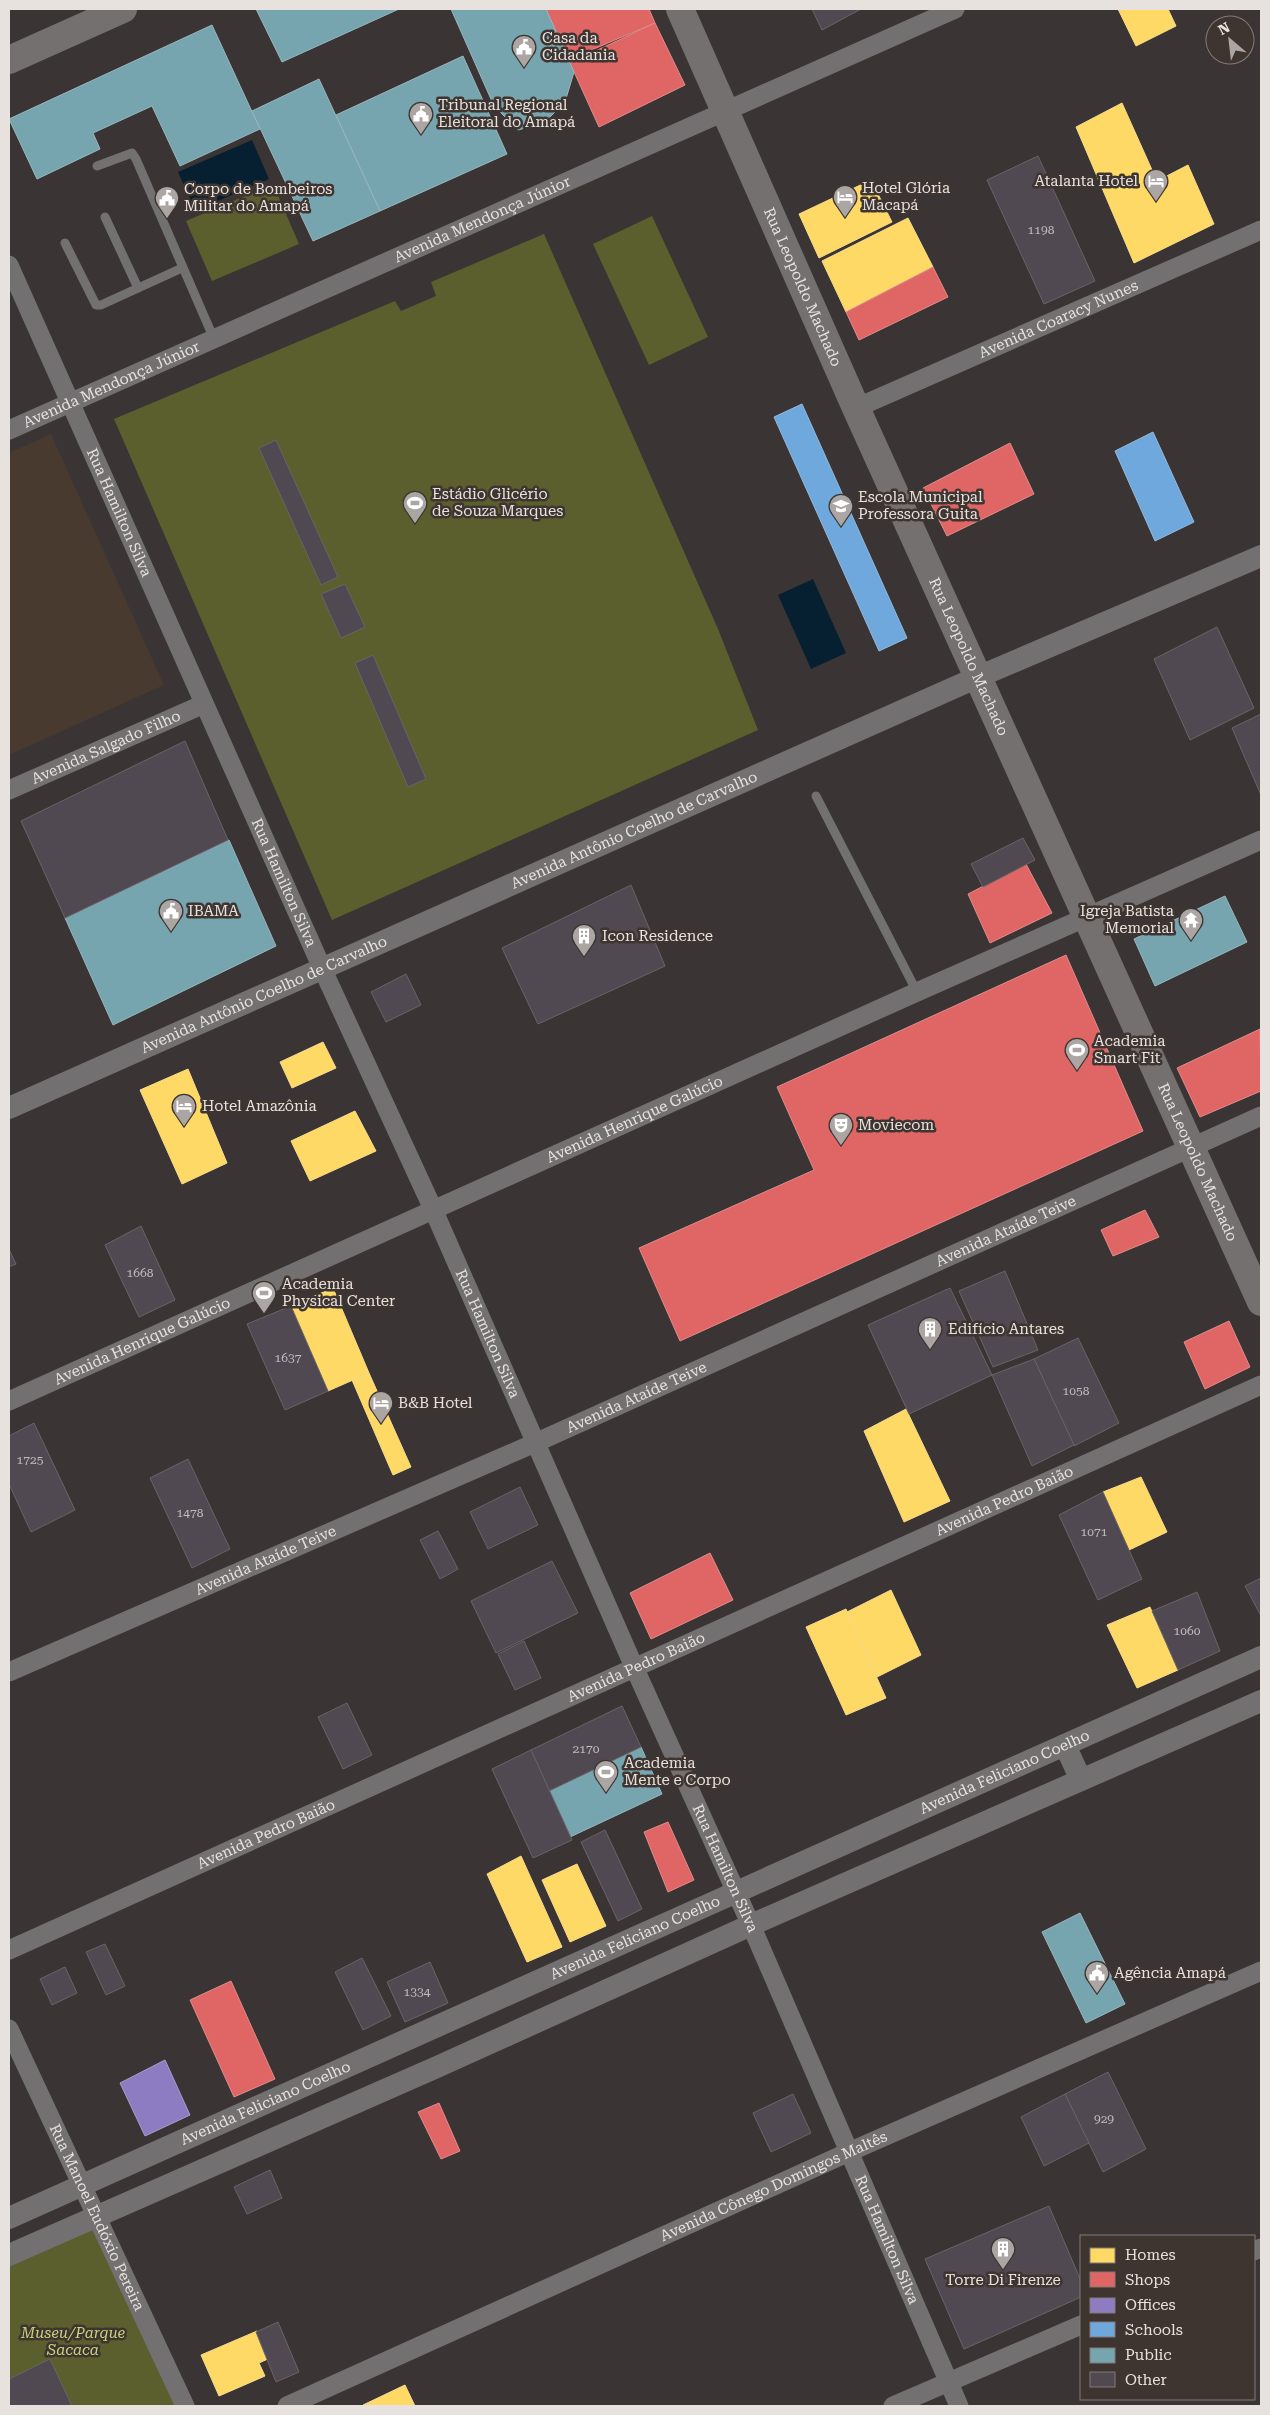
<svg xmlns="http://www.w3.org/2000/svg" width="1270" height="2415" font-family="'Roboto Serif',serif">
  <rect width="100%" height="100%" fill="#3a3534"/>
  <polygon fill="#483a2f" points="51,434 164,685 9,755 9,453"/>
  <g fill="#5b5f2e">
    <polygon points="273,184 299,244 212,281 186,221"/>
    <polygon points="652,216 708,337 649,365 593,244"/>
    <polygon points="544,234 718,629 758,730 332,920 114,419 395,301 401,311 436,296 431,282"/>
    <polygon points="90,2222 175,2406 9,2406 9,2259"/>
  </g>
  <g fill="#072031">
    <polygon points="252,140 269,179 195,211 178,172"/>
    <polygon points="813,579 846,653 811,669 778,595"/>
  </g>
  <g fill="#ffd966" stroke="#f8dc8a">
    <polygon points="1118,9 1168,9 1176,26 1136,46"/>
    <polygon points="1122,103 1157,181 1188,165 1214,224 1134,263 1076,127"/>
    <polygon points="871,180 892,222 819,258 799,214"/>
    <polygon points="908,218 933,267 846,312 822,261"/>
    <polygon points="323,1042 336,1068 292,1088 280,1062"/>
    <polygon points="188,1069 227,1163 182,1184 140,1090"/>
    <polygon points="355,1111 376,1151 310,1181 291,1141"/>
    <polygon points="333,1288 369,1373 328,1391 291,1306"/>
    <polygon points="369,1373 411,1467 393,1475 352,1380"/>
    <polygon points="906,1409 950,1501 904,1522 864,1431"/>
    <polygon points="1141,1477 1167,1532 1129,1550 1103,1492"/>
    <polygon points="891,1590 921,1655 877,1677 847,1612"/>
    <polygon points="1150,1607 1178,1670 1137,1688 1107,1625"/>
    <polygon points="846,1609 886,1698 846,1715 806,1627"/>
    <polygon points="521,1856 562,1947 527,1962 487,1874"/>
    <polygon points="577,1864 606,1926 570,1942 542,1880"/>
    <polygon points="257,2331 270,2358 259,2363 265,2376 219,2396 201,2355"/>
    <polygon points="405,2385 415,2406 363,2406 363,2405"/>
  </g>
  <g fill="#e06666" stroke="#e28b8a">
    <polygon points="546,9 649,9 655,23 568,60"/>
    <polygon points="655,23 685,85 599,127 570,63"/>
    <polygon points="933,267 948,297 859,340 846,312"/>
    <polygon points="1010,443 1034,494 947,536 923,488"/>
    <polygon points="1026,864 1052,913 990,943 968,894"/>
    <polygon points="1066,955 1143,1131 680,1341 639,1248 814,1170 777,1087"/>
    <polygon points="1260,1029 1261,1091 1200,1117 1177,1068"/>
    <polygon points="1145,1210 1159,1237 1113,1256 1101,1230"/>
    <polygon points="1229,1321 1250,1367 1205,1389 1184,1342"/>
    <polygon points="710,1553 733,1600 651,1639 630,1593"/>
    <polygon points="668,1822 694,1880 668,1892 644,1832"/>
    <polygon points="231,1981 275,2079 234,2097 190,2000"/>
    <polygon points="439,2103 460,2151 441,2159 418,2112"/>
  </g>
  <polygon fill="#8e7cc3" stroke="#a99bcb" points="165,2060 190,2115 145,2136 120,2083"/>
  <g fill="#6fa8dc" stroke="#93b9dd">
    <polygon points="802,404 907,638 879,651 774,417"/>
    <polygon points="1153,432 1194,522 1155,541 1115,451"/>
  </g>
  <g fill="#76a5af" stroke="#98b7bd">
    <polygon points="256,9 399,9 282,62"/>
    <polygon points="451,9 546,9 574,72 565,102 544,123 518,130 494,106"/>
    <polygon points="212,25 260,129 180,166 152,106 93,133 100,149 37,179 9,119"/>
    <polygon points="463,56 507,154 380,211 336,115"/>
    <polygon points="319,79 380,211 313,241 252,111"/>
    <polygon points="229,840 276,946 113,1025 65,918"/>
    <polygon points="1225,896 1247,942 1155,986 1134,939"/>
    <polygon points="641,1747 662,1794 570,1837 549,1791"/>
    <polygon points="1080,1913 1125,2004 1086,2023 1042,1932"/>
  </g>
  <g fill="#514952" stroke="#686466">
    <polygon points="812,9 861,9 822,30"/>
    <polygon points="1038,156 1095,281 1044,304 987,180"/>
    <polygon points="276,440 338,577 321,585 259,448"/>
    <polygon points="345,584 365,627 341,638 321,594"/>
    <polygon points="1217,627 1254,708 1190,740 1154,659"/>
    <polygon points="373,655 426,779 408,787 355,663"/>
    <polygon points="1261,714 1261,795 1232,728"/>
    <polygon points="185,741 228,840 65,918 21,821"/>
    <polygon points="1023,838 1035,860 983,887 971,864"/>
    <polygon points="631,885 665,966 538,1024 502,948"/>
    <polygon points="406,974 421,1005 386,1022 371,992"/>
    <polygon points="141,1226 175,1300 139,1317 105,1245"/>
    <polygon points="9,1249 16,1264 9,1267"/>
    <polygon points="1005,1271 1038,1350 993,1367 959,1291"/>
    <polygon points="950,1288 992,1375 909,1414 868,1325"/>
    <polygon points="291,1306 328,1391 285,1410 247,1324"/>
    <polygon points="1078,1338 1119,1423 1074,1446 1034,1359"/>
    <polygon points="1034,1359 1074,1445 1032,1466 992,1375"/>
    <polygon points="34,1423 75,1510 31,1532 9,1484 9,1436"/>
    <polygon points="188,1459 230,1549 192,1568 150,1478"/>
    <polygon points="520,1487 538,1525 488,1549 470,1512"/>
    <polygon points="1103,1492 1142,1579 1098,1600 1059,1515"/>
    <polygon points="438,1531 458,1569 440,1579 420,1540"/>
    <polygon points="552,1561 578,1613 496,1653 471,1601"/>
    <polygon points="1261,1578 1261,1616 1245,1586"/>
    <polygon points="1197,1592 1220,1651 1178,1670 1152,1611"/>
    <polygon points="524,1641 541,1678 515,1690 498,1654"/>
    <polygon points="347,1703 372,1755 343,1769 318,1717"/>
    <polygon points="622,1706 641,1747 549,1791 531,1750"/>
    <polygon points="531,1750 572,1840 533,1858 492,1769"/>
    <polygon points="605,1830 642,1909 618,1921 581,1842"/>
    <polygon points="105,1944 125,1986 106,1995 86,1952"/>
    <polygon points="362,1958 391,2016 363,2030 335,1972"/>
    <polygon points="430,1962 448,2003 405,2022 387,1982"/>
    <polygon points="65,1967 77,1993 52,2005 40,1979"/>
    <polygon points="1108,2072 1146,2149 1103,2172 1065,2094"/>
    <polygon points="793,2094 811,2133 771,2152 753,2113"/>
    <polygon points="1065,2094 1089,2143 1044,2166 1021,2117"/>
    <polygon points="270,2170 282,2198 247,2214 234,2187"/>
    <polygon points="1049,2206 1081,2281 1081,2297 964,2349 925,2259"/>
    <polygon points="278,2322 299,2372 276,2382 256,2332"/>
    <polygon points="50,2359 72,2406 9,2406 9,2379"/>
  </g>
  <g fill="none" stroke-linecap="round" stroke-linejoin="round">
    <g stroke="#727070" stroke-width="9">
      <polyline points="97,166 132,153 136,159 214,339"/>
      <polyline points="105,217 138,288"/>
      <polyline points="65,243 96,305 101,305 182,268"/>
      <polyline points="816,796 917,992"/>
    </g>
    <g stroke="#727070" stroke-width="19">
      <path id="s1" d="M 9,265 L 322,968 L 433,1209 L 635,1669 L 751,1925 L 959,2406"/>
      <path id="s2" d="M 856,408 L 1261,230"/>
      <path id="s3" d="M 9,430 L 955,9"/>
      <path id="s4" d="M 9,790 L 204,704"/>
      <path id="s5" d="M 9,1401 L 917,992 L 1261,840"/>
      <path id="s6" d="M 9,1672 L 535,1443 L 1261,1116"/>
      <path id="s7" d="M 9,1950 L 1261,1385"/>
      <path id="s8" d="M 9,2029 L 185,2406"/>
      <polyline points="1254,2251 1261,2248"/>
      <path id="s9" d="M 287,2406 L 849,2152 L 1261,1971"/>
      <polyline points="893,2406 1081,2325"/>
    </g>
    <g stroke="#727070" stroke-width="22">
      <path id="s10" d="M 9,1108 L 978,677 L 1261,556"/>
      <polyline points="1065,1745 1081,1780"/>
      <path id="s11" d="M 9,2218 L 1261,1657"/>
      <polyline points="9,2255 437,2067 751,1925 1261,1701"/>
    </g>
    <g stroke="#747070" stroke-width="28">
      <path id="s12" d="M 680,9 L 856,408 L 1261,1302"/>
      <polyline points="9,60 123,9"/>
    </g>
  </g>
  <defs>
    <g id="civic-pin" transform="scale(1.25)"><path d="M0 17L-7.5 6A9.5 9.5 0 1 1 7.5 6Z" fill="#aba5a3" stroke="#3e3430"/><path d="M-.6-6.5H3V-4.5H.6V-3L4-1V1h2V6H-6V1h2V-1L-.6-3ZM-1.2 2.5V6h2.4V2.5Z" fill="#fff"/></g>
    <g id="hotel-pin" transform="scale(1.25)"><path d="M0 17L-7.5 6A9.5 9.5 0 1 1 7.5 6Z" fill="#aba5a3" stroke="#3e3430"/><path d="M-6-4.5h1.5V1H6V5H4.5V3h-9V5H-6ZM-4 0a1.8 1.8 0 1 1 3.6 0ZM.5 0V-2.5h3Q6-2.5 6 0Z" fill="#fff"/></g>
    <g id="stadium-pin" transform="scale(1.25)"><path d="M0 17L-7.5 6A9.5 9.5 0 1 1 7.5 6Z" fill="#aba5a3" stroke="#3e3430"/><path d="M0-5a6.5 5 0 1 0 0 10a6.5 5 0 1 0 0-10ZM-3.5-1.8h7v3.6h-7Z" fill="#fff"/></g>
    <g id="school-pin" transform="scale(1.25)"><path d="M0 17L-7.5 6A9.5 9.5 0 1 1 7.5 6Z" fill="#aba5a3" stroke="#3e3430"/><path d="M0-5L7-2L0 1L-7-2ZM-4 1L0 2.5L4 1V4Q0 6-4 4Z" fill="#fff"/></g>
    <g id="temple-pin" transform="scale(1.25)"><path d="M0 17L-7.5 6A9.5 9.5 0 1 1 7.5 6Z" fill="#aba5a3" stroke="#3e3430"/><path d="M0-6L5-2H3V0L6.5 2.5H4V6H1.5V3h-3V6H-4V2.5H-6.5L-3 0V-2H-5Z" fill="#fff"/></g>
    <g id="building-pin" transform="scale(1.25)"><path d="M0 17L-7.5 6A9.5 9.5 0 1 1 7.5 6Z" fill="#aba5a3" stroke="#3e3430"/><path d="M-4-6H4V6H1V3H-1V6H-4ZM-2.5-4.3h1.7v1.8h-1.7ZM.8-4.3h1.7v1.8H.8ZM-2.5-1h1.7V.8h-1.7ZM.8-1h1.7V.8H.8Z" fill="#fff"/></g>
    <g id="theatre-pin" transform="scale(1.25)"><path d="M0 17L-7.5 6A9.5 9.5 0 1 1 7.5 6Z" fill="#aba5a3" stroke="#3e3430"/><path d="M-5-5.5Q0-4 5-5.5V0Q5 5 0 6Q-5 5-5 0ZM-3.3-2.5H-1v1.5H-3.3ZM1-2.5H3.3v1.5H1ZM-2.8 1Q0 5.5 2.8 1Z" fill="#fff"/></g>
  </defs>
  <g fill-rule="evenodd">
    <use href="#civic-pin" x="524" y="47"/>
    <use href="#civic-pin" x="421" y="114"/>
    <use href="#hotel-pin" x="1156" y="181"/>
    <use href="#hotel-pin" x="845" y="197"/>
    <use href="#civic-pin" x="167" y="198"/>
    <use href="#stadium-pin" x="415" y="503"/>
    <use href="#school-pin" x="841" y="506"/>
    <use href="#civic-pin" x="171" y="911"/>
    <use href="#temple-pin" x="1191" y="920"/>
    <use href="#building-pin" x="584" y="936"/>
    <use href="#stadium-pin" x="1077" y="1050"/>
    <use href="#hotel-pin" x="184" y="1106"/>
    <use href="#theatre-pin" x="841" y="1125"/>
    <use href="#stadium-pin" x="264" y="1293"/>
    <use href="#building-pin" x="930" y="1329"/>
    <use href="#hotel-pin" x="381" y="1403"/>
    <use href="#stadium-pin" x="606" y="1772"/>
    <use href="#civic-pin" x="1097" y="1973"/>
    <use href="#building-pin" x="1003" y="2249"/>
  </g>
  <g text-anchor="middle" stroke-width="5" stroke-linejoin="round" paint-order="stroke">
    <g font-size="12" fill="#c2bcbc">
      <text x="1041" y="234">1198</text>
      <text x="140" y="1277">1668</text>
      <text x="288" y="1362">1637</text>
      <text x="1076" y="1395">1058</text>
      <text x="30" y="1464">1725</text>
      <text x="190" y="1517">1478</text>
      <text x="1094" y="1536">1071</text>
      <text x="1187" y="1635">1060</text>
      <text x="586" y="1753">2170</text>
      <text x="417" y="1996">1334</text>
      <text x="1104" y="2123">929</text>
    </g>
    <g font-size="15" fill="#e8e2df" stroke="#3e3430" text-anchor="start">
      <text x="542" y="43">Casa da<tspan x="542" dy="17">Cidadania</tspan></text>
      <text x="438" y="110">Tribunal Regional<tspan x="438" dy="17">Eleitoral do Amapá</tspan></text>
      <text x="1138" y="186" text-anchor="end">Atalanta Hotel</text>
      <text x="862" y="193">Hotel Glória<tspan x="862" dy="17">Macapá</tspan></text>
      <text x="184" y="194">Corpo de Bombeiros<tspan x="184" dy="17">Militar do Amapá</tspan></text>
      <text x="432" y="499">Estádio Glicério<tspan x="432" dy="17">de Souza Marques</tspan></text>
      <text x="858" y="502">Escola Municipal<tspan x="858" dy="17">Professora Guita</tspan></text>
      <text x="188" y="916">IBAMA</text>
      <text x="1174" y="916" text-anchor="end">Igreja Batista<tspan x="1174" dy="17">Memorial</tspan></text>
      <text x="602" y="941">Icon Residence</text>
      <text x="1094" y="1046">Academia<tspan x="1094" dy="17">Smart Fit</tspan></text>
      <text x="202" y="1111">Hotel Amazônia</text>
      <text x="858" y="1130">Moviecom</text>
      <text x="282" y="1289">Academia<tspan x="282" dy="17">Physical Center</tspan></text>
      <text x="948" y="1334">Edifício Antares</text>
      <text x="398" y="1408">B&amp;B Hotel</text>
      <text x="624" y="1768">Academia<tspan x="624" dy="17">Mente e Corpo</tspan></text>
      <text x="1114" y="1978">Agência Amapá</text>
      <text x="1003" y="2285" text-anchor="middle">Torre Di Firenze</text>
    </g>
    <g font-size="15" fill="#e8e2df" stroke="#3e3430">
      <text dy="5" stroke="none"><textPath href="#s3" startOffset="518">Avenida Mendonça Júnior</textPath></text>
      <text dy="5" stroke="none"><textPath href="#s12" startOffset="304">Rua Leopoldo Machado</textPath></text>
      <text dy="5" stroke="none"><textPath href="#s2" startOffset="221">Avenida Coaracy Nunes</textPath></text>
      <text dy="5" stroke="none"><textPath href="#s3" startOffset="112">Avenida Mendonça Júnior</textPath></text>
      <text dy="5" stroke="none"><textPath href="#s1" startOffset="271">Rua Hamilton Silva</textPath></text>
      <text dy="5" stroke="none"><textPath href="#s12" startOffset="709">Rua Leopoldo Machado</textPath></text>
      <text dy="5" stroke="none"><textPath href="#s4" startOffset="106">Avenida Salgado Filho</textPath></text>
      <text dy="5" stroke="none"><textPath href="#s10" startOffset="684">Avenida Antônio Coelho de Carvalho</textPath></text>
      <text dy="5" stroke="none"><textPath href="#s1" startOffset="676">Rua Hamilton Silva</textPath></text>
      <text dy="5" stroke="none"><textPath href="#s10" startOffset="279">Avenida Antônio Coelho de Carvalho</textPath></text>
      <text dy="5" stroke="none"><textPath href="#s5" startOffset="686">Avenida Henrique Galúcio</textPath></text>
      <text dy="5" stroke="none"><textPath href="#s12" startOffset="1264">Rua Leopoldo Machado</textPath></text>
      <text dy="5" stroke="none"><textPath href="#s6" startOffset="1090">Avenida Ataíde Teive</textPath></text>
      <text dy="5" stroke="none"><textPath href="#s1" startOffset="1171">Rua Hamilton Silva</textPath></text>
      <text dy="5" stroke="none"><textPath href="#s5" startOffset="146">Avenida Henrique Galúcio</textPath></text>
      <text dy="5" stroke="none"><textPath href="#s6" startOffset="685">Avenida Ataíde Teive</textPath></text>
      <text dy="5" stroke="none"><textPath href="#s7" startOffset="1092">Avenida Pedro Baião</textPath></text>
      <text dy="5" stroke="none"><textPath href="#s6" startOffset="280">Avenida Ataíde Teive</textPath></text>
      <text dy="5" stroke="none"><textPath href="#s7" startOffset="688">Avenida Pedro Baião</textPath></text>
      <text dy="5" stroke="none"><textPath href="#s11" startOffset="1091">Avenida Feliciano Coelho</textPath></text>
      <text dy="5" stroke="none"><textPath href="#s7" startOffset="282">Avenida Pedro Baião</textPath></text>
      <text dy="5" stroke="none"><textPath href="#s1" startOffset="1756">Rua Hamilton Silva</textPath></text>
      <text dy="5" stroke="none"><textPath href="#s11" startOffset="686">Avenida Feliciano Coelho</textPath></text>
      <text dy="5" stroke="none"><textPath href="#s11" startOffset="281">Avenida Feliciano Coelho</textPath></text>
      <text dy="5" stroke="none"><textPath href="#s9" startOffset="534">Avenida Cônego Domingos Maltês</textPath></text>
      <text dy="5" stroke="none"><textPath href="#s8" startOffset="208">Rua Manoel Eudóxio Pereira</textPath></text>
      <text dy="5" stroke="none"><textPath href="#s1" startOffset="2161">Rua Hamilton Silva</textPath></text>
    </g>
    <g font-size="15" font-style="italic" fill="#c9d37b" stroke="#3e3430">
      <text x="73" y="2338">Museu/Parque<tspan x="73" dy="17">Sacaca</tspan></text>
    </g>
  </g>
  <rect width="1270" height="2415" fill="none" stroke="#e8e2df" stroke-width="20"/>
  <rect x="1080" y="2235" width="175" height="165" fill="#3e3430" stroke="#827a76"/>
  <rect x="1090" y="2248" width="25" height="15" fill="#ffd966" stroke="#827a76"/>
  <text x="1125" y="2260" font-size="15" fill="#e8e2df">Homes</text>
  <rect x="1090" y="2272" width="25" height="15" fill="#e06666" stroke="#827a76"/>
  <text x="1125" y="2285" font-size="15" fill="#e8e2df">Shops</text>
  <rect x="1090" y="2298" width="25" height="15" fill="#8e7cc3" stroke="#827a76"/>
  <text x="1125" y="2310" font-size="15" fill="#e8e2df">Offices</text>
  <rect x="1090" y="2322" width="25" height="15" fill="#6fa8dc" stroke="#827a76"/>
  <text x="1125" y="2335" font-size="15" fill="#e8e2df">Schools</text>
  <rect x="1090" y="2348" width="25" height="15" fill="#76a5af" stroke="#827a76"/>
  <text x="1125" y="2360" font-size="15" fill="#e8e2df">Public</text>
  <rect x="1090" y="2372" width="25" height="15" fill="#514952" stroke="#827a76"/>
  <text x="1125" y="2385" font-size="15" fill="#e8e2df">Other</text>
  <g transform="translate(1230 40) rotate(332)"><circle r="24" fill="#3e3430" stroke="#827a76"/>
  <path d="M0-4L9 19L0 12L-9 19Z" fill="#aba5a3"/>
  <text y="-8" font-size="14" font-weight="bold" text-anchor="middle" fill="#e8e2df">N</text>
  </g>
</svg>
